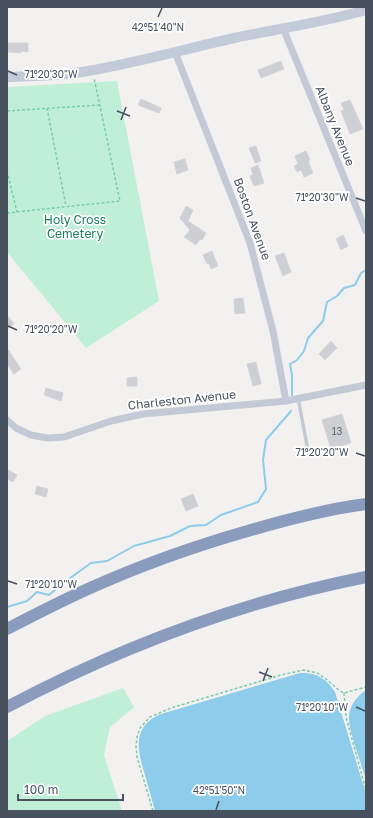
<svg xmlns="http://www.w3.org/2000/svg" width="373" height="818" font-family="'Golos Text',sans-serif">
  <rect width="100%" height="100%" fill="#f3f0f0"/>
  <g fill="#c0efd8">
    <polygon points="117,81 159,301 86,348 7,252 7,87"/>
    <polygon points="123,688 134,707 110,727 104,755 122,811 7,811 7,741 45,716"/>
  </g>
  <g fill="#8dcceb">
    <path d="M 300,673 C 316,672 326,678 335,692 L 366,794 L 366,811 L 155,811 C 152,799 148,787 145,775 C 137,750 132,726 161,714 Z"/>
    <path d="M 366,690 L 366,780 C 362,765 348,730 349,716 C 350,705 357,696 366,690 Z"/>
  </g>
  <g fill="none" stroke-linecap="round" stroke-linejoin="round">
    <g stroke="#8dcceb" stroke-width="2">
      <polyline points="292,396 292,375 290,364 297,360 304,351 308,338 323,321 327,302 337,296 344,288 355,285 361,273 366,270"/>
      <polyline points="7,607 27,601 37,592 49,595 66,581 91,563 107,561 134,546 170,536 190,526 206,525 221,515 258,502 266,489 263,460 266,440 291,411"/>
    </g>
  </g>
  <g fill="#cdcfd5" stroke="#d4d5db">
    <polygon points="7,43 28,43 28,52 21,51 21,53 7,52"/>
    <polygon points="281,61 284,69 261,78 258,70"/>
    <polygon points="141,99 161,108 159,113 138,105"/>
    <polygon points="350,100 363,129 350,134 341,111 344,110 341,103"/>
    <polygon points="256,146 261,161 255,163 249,148"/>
    <polygon points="306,151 310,160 308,161 313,173 304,177 301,170 297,172 294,166 298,164 295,156"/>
    <polygon points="185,159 188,170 177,174 174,162"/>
    <polygon points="258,165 264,183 254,186 250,176 253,175 251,168"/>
    <polygon points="186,206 193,210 188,221 206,233 202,240 200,239 196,245 184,237 190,230 180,218"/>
    <polygon points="343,235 348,246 341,250 336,239"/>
    <polygon points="212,251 218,266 211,269 209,263 207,264 203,255"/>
    <polygon points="284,253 291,272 283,276 275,256"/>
    <polygon points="243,298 245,313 235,314 234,299"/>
    <polygon points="7,315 14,324 7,329"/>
    <polygon points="331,341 337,348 325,360 319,354"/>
    <polygon points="7,348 21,369 14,374 7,364"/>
    <polygon points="256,362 261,384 253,386 247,364"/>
    <polygon points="137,377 137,386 127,386 127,378"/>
    <polygon points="46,388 63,393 61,401 44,395"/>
    <polygon points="342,414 351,443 331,449 322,420"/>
    <polygon points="7,469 17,475 13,482 7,479"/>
    <polygon points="37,486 48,489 46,497 35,494"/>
    <polygon points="193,494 198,506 186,511 181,499"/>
  </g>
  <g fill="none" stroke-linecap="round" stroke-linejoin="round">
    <g stroke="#78cdad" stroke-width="1.5" stroke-dasharray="3 2" stroke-linecap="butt">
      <polyline points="47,108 66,206"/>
      <polyline points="7,111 100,105"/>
      <polyline points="7,171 17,212"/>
      <polyline points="7,213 120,201 94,78"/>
      <polyline points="344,693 346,717 366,790"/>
      <polyline points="153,811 137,757 136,746 137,737 140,728 150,717 171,708 281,675 304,670 317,673 326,679 340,691 344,693 366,687"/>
    </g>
    <polyline stroke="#c4cad5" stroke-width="3.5" points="298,398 309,456"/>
    <g stroke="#c4cad5" stroke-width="7">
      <polyline points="283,28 366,231"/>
      <polyline points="175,52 250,243 273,331 286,401"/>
      <polyline points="7,420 16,428 31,435 47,438 64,437 111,421 143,414 286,401 366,385"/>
    </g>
    <path stroke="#c3cbd8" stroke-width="10" d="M 7,77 C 32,76 58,76 82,72 C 132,64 181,50 230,39 C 275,29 321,23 366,10"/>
    <g stroke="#899cbe" stroke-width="12">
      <path d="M 7,629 C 34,615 61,601 88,589 C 141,565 195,546 251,530 C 289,519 327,509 366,504"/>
      <path d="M 7,707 C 120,647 240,602 366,577"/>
    </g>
  </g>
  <path fill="none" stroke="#48515e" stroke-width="1.5" d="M 158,17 L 162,8M 8,71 L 17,75M 117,111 L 130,116M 121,120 L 126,107M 356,198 L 365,201M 8,326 L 17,330M 356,453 L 365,456M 8,581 L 17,584M 259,672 L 272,677M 263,681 L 268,668M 356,707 L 365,711M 216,810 L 219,801"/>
  <g text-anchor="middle" stroke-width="3.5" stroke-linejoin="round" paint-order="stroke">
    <g font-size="10" fill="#69707c">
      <text x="337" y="435">13</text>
    </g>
    <g font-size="12" fill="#48515e" stroke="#fff">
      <text transform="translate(335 126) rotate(68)" y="4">Albany Avenue</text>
      <text transform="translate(252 219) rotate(70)" y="4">Boston Avenue</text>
      <text transform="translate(182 400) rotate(-6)" y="4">Charleston Avenue</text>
    </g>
    <g font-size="12" fill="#187f59" stroke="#fff">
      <text x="75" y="224">Holy Cross<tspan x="75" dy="14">Cemetery</tspan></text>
    </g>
  </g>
  <g font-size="10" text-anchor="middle" fill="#48515e" stroke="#fff" stroke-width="3.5" stroke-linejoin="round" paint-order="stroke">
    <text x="158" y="31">42°51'40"N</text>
    <text x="51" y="78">71°20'30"W</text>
    <text x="322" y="201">71°20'30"W</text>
    <text x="51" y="333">71°20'20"W</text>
    <text x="322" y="456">71°20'20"W</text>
    <text x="51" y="588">71°20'10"W</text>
    <text x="322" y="711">71°20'10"W</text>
    <text x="219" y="794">42°51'50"N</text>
  </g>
  <rect width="373" height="818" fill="none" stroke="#48515e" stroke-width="16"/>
  <path d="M18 794v6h105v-6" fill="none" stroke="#48515e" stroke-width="2"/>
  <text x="24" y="794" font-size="12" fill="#48515e" stroke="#ffffff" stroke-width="3" paint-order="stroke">100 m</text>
</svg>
